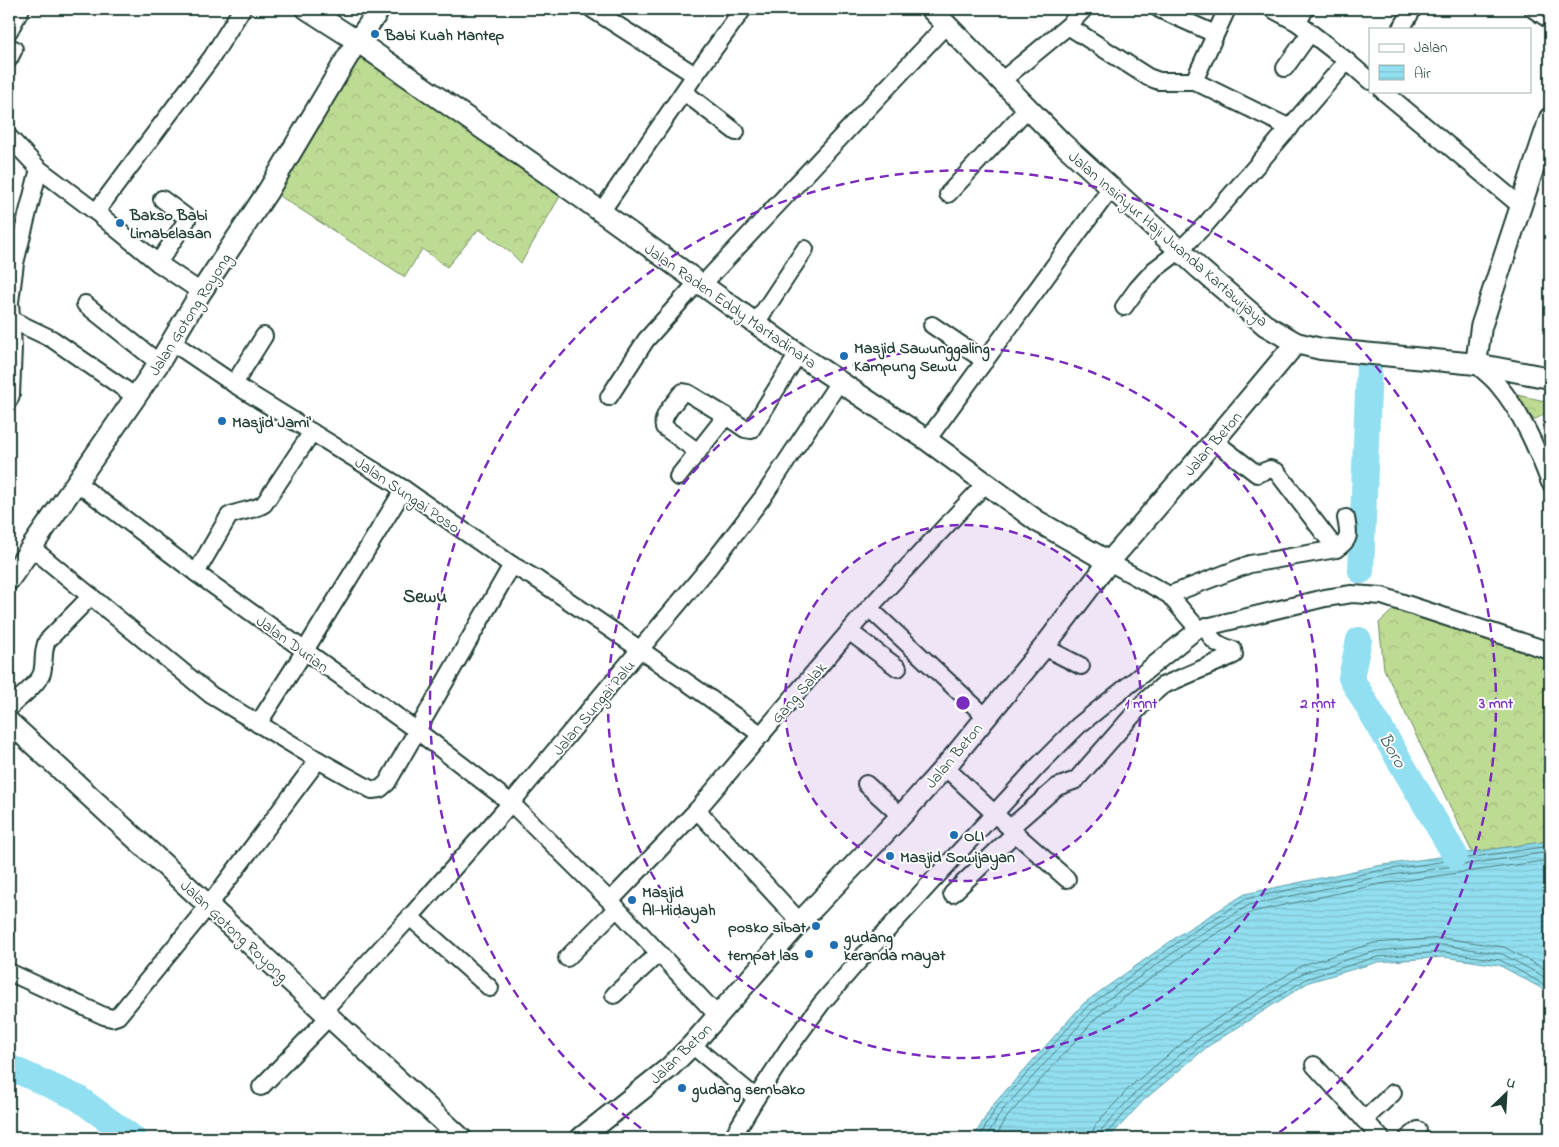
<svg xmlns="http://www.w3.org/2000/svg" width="1559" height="1147" font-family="'Indie Flower',sans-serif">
  <defs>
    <pattern id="forest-crowns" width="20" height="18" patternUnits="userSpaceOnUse" patternTransform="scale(1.25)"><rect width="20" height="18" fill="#bedb93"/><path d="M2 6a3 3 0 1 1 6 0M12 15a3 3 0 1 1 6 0" fill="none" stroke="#a3bd7f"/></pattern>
    <pattern id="water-rules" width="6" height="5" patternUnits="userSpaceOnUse" patternTransform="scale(1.25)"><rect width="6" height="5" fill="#91dff0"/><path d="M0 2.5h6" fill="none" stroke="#7dc0ce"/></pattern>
  </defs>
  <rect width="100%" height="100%" fill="#fff"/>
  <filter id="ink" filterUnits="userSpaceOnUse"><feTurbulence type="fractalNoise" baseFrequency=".02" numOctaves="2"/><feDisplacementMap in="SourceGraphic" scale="10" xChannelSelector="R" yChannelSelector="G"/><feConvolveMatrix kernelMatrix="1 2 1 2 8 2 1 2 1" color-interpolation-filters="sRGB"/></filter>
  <g filter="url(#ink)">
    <g fill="url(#forest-crowns)" stroke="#6e8c64">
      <polygon points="355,54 562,193 521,263 511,253 479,229 447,267 422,249 405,277 275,193"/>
      <polygon points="1517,395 1550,402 1550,411 1534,420 1516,397"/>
      <polygon points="1398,605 1550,659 1550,841 1472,852 1384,669 1379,623"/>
    </g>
    <polygon fill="url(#water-rules)" stroke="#639ea5" points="1550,841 1550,993 1499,965 1444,957 1378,962 1309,982 1207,1047 1144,1100 1109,1138 973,1138 992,1106 1084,1003 1185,931 1245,894 1377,866"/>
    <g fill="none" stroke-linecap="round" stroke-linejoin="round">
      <g stroke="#4d7e7f" stroke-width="1">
        <polyline points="979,1138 996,1108 1087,1007 1188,935 1246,899 1378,871 1550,846"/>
        <polyline points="986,1138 1001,1112 1092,1011 1191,940 1249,905 1379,877 1550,852"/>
        <polyline points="995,1138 1007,1117 1097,1017 1196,946 1252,912 1380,884 1550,860"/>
        <polyline points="1092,1138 1093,1131 1096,1124 1131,1086 1196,1032 1303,965 1374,943 1443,938 1504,947 1550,972"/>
        <polyline points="1100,1138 1102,1129 1136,1092 1200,1038 1305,972 1376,951 1443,945 1502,954 1550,980"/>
        <polyline points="1106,1138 1107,1133 1140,1096 1204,1043 1308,978 1377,957 1444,952 1500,960 1550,988"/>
      </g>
      <g stroke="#91dff0" stroke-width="26">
        <polyline points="1361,571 1369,365"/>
        <polyline points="1359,640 1351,678 1455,855"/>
        <polyline points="9,1067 78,1098 133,1138"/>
      </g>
      <g stroke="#1f3d34" stroke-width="20">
        <g id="minor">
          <polyline points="592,9 695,75"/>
          <polyline points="1159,9 1215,34"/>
          <polyline points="1272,9 1298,23 1347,61"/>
          <polyline points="1533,9 1550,20"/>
          <polyline points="1298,23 1305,9"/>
          <polyline points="1068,26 1148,77 1159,81 1194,81 1290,128"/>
          <polyline points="1401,29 1413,9"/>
          <polyline points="9,31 21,9"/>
          <polyline points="9,59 14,49"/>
          <polyline points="1285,68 1310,33"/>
          <polyline points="1194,81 1227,9"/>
          <polyline points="1000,82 1068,26 1084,9"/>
          <polyline points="1383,91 1522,207"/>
          <polyline points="684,92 736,132"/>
          <polyline points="9,137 39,169 96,212 158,263 201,292"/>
          <polyline points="948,194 1027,109"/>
          <polyline points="96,212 212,57 242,9"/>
          <polyline points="601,212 695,75 743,9"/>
          <polyline points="158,263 187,220 186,217 162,199"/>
          <polyline points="702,285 946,25"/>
          <polyline points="85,304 159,363"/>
          <polyline points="1124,307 1137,289 1154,270 1179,251 1206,224 1347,61 1370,81"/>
          <polyline points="12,320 52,339 136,397"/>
          <polyline points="756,323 805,249"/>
          <polyline points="932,325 985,361"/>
          <polyline points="172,342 234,384 404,489 512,565 538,580 641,650 762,735"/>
          <path d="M 1476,364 C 1483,371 1492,377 1498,385 C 1522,413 1537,449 1550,483"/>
          <polyline points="234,384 264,336"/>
          <polyline points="609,397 646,340 697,283"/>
          <polyline points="9,400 11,395 13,347 10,302 15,263 39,169"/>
          <polyline points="927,440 1111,188"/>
          <polyline points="1214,441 1257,474 1270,469 1277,472 1336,549"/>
          <path d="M 698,452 L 664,427 C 661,415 674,404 680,395 L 683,392 L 688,393 L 726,416"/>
          <polyline points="678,477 726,416 745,429 751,430 798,354"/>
          <polyline points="76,482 196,573 416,730 511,803 610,901 718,1016"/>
          <polyline points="32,548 211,695 318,760 372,790 380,789 387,783 512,565"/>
          <polyline points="1109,562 1169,595 1198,629"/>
          <path d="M 196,573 L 229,516 C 240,510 253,511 264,504 L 312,432"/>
          <path d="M 1169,595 L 1250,564 L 1336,549 C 1351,539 1349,535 1346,518"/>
          <polyline points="869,608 985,716"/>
          <polyline points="850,632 898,668"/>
          <polyline points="1044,647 1081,666"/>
          <path d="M 9,708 C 17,700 39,683 42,673 C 45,662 42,652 47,641 L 91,596"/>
          <polyline points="258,724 304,652 404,489"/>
          <polyline points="945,767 1015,833 1067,879"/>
          <polyline points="866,784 901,816"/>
          <polyline points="697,810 800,922"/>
          <path d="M 1010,828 L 1057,787 L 1076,780 L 1147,699 L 1162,686 L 1234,655 L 1233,650 C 1217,644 1212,643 1206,626"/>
          <polyline points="952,894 1015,833"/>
          <polyline points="610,901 697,810 869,608 986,483"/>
          <polyline points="410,917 490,988"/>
          <polyline points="567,958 617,908"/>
          <polyline points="9,972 104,1016 112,1018 118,1016 209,905 318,760"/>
          <polyline points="614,995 659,953"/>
          <polyline points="322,1012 410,917 511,803 710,566 763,497 839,382"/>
          <polyline points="692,1045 756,1098"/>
          <polyline points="1314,1065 1381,1138"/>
          <polyline points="261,1087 328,1018"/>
          <polyline points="1364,1120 1393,1093"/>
          <polyline points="732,1138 756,1098 788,1049 821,1004 855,965 1039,765 1078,726 1198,629 1325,598 1352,594 1382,596 1550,651"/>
          <polyline points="1408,1138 1418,1130"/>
        </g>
      </g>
      <g stroke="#1f3d34" stroke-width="24">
        <g id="major">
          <polyline points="307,9 357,41 582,198 798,354 927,440 1037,521 1109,562"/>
          <polyline points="931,9 1061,142 1200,269 1265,325 1296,343 1321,349 1476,364 1550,378"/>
          <polyline points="1476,364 1481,327 1550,118"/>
          <polyline points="9,580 159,363 201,292 268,191 357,41 380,9"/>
          <polyline points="9,722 461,1138"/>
          <polyline points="581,1138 669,1068 692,1045 800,922 901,816 952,759 1044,647 1109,562 1214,441 1296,343"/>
        </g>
      </g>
      <use href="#minor" stroke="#fff" stroke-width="16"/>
      <use href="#major" stroke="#fff" stroke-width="20"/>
    </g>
  </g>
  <circle cx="963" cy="703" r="178" fill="#7b2cbf" fill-opacity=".12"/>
  <g fill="none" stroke="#7b2cbf" stroke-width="2.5" stroke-dasharray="9 6">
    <circle cx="963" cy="703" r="178"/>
    <circle cx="963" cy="703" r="355"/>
    <path d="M653 1137A533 533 0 1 1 1273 1137"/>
  </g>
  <g fill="#1f6fb2" stroke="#fff" stroke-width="2">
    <circle cx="375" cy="34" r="5"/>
    <circle cx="120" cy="223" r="5"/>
    <circle cx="844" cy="356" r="5"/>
    <circle cx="222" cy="421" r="5"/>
    <circle cx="954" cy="835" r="5"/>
    <circle cx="890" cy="856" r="5"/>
    <circle cx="632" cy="900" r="5"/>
    <circle cx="816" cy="926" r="5"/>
    <circle cx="834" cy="945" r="5"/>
    <circle cx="809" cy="954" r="5"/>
    <circle cx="682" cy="1088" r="5"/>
  </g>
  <g text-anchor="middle" stroke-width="4" stroke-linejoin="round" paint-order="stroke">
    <g font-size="16" font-weight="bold" fill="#1f3d34" stroke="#fff" text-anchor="start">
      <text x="385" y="40">Babi Kuah Mantep</text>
      <text x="130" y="220">Bakso Babi<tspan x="130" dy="18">Limabelasan</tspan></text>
      <text x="854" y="353">Masjid Sawunggaling<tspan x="854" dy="18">Kampung Sewu</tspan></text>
      <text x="232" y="427">Masjid Jami'</text>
      <text x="964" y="841">OLI</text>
      <text x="900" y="862">Masjid Sowijayan</text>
      <text x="642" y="897">Masjid<tspan x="642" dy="18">Al-Hidayah</tspan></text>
      <text x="806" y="932" text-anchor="end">posko sibat</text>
      <text x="844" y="942">gudang<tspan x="844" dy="18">keranda mayat</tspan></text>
      <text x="799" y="960" text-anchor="end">tempat las</text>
      <text x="692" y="1094">gudang sembako</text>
    </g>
    <g font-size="16" fill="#1f3d34" stroke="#fff">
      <text transform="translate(1169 238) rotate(41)" y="6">Jalan Insinyur Haji Juanda Kartawijaya</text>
      <text transform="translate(731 305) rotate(35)" y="6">Jalan Raden Eddy Martadinata</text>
      <text transform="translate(189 314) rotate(-58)" y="6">Jalan Gotong Royong</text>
      <text transform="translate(1212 443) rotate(-49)" y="6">Jalan Beton</text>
      <text transform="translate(408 494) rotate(34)" y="6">Jalan Sungai Poso</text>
      <text transform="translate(293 643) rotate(36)" y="6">Jalan Durian</text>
      <text transform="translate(798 692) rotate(-49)" y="6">Gang Salak</text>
      <text transform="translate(593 707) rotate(-50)" y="6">Jalan Sungai Palu</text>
      <text transform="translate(953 755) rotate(-50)" y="6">Jalan Beton</text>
      <text transform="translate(235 930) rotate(43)" y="6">Jalan Gotong Royong</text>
      <text transform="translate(680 1053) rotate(-44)" y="6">Jalan Beton</text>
    </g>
    <g font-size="18" font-style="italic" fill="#365d5a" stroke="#fff">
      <text transform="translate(1393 750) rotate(60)" y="6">Boro</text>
    </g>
    <g font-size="19" font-weight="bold" fill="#1f3d34" stroke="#fff">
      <text x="425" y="602">Sewu</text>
    </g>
  </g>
  <circle cx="963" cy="703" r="8" fill="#7b2cbf" stroke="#fff" stroke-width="2.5"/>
  <g font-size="15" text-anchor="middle" font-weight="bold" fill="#7b2cbf" stroke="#fff" stroke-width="4" stroke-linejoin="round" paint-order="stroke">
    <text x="1141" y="708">1 mnt</text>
    <text x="1318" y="708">2 mnt</text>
    <text x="1496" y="708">3 mnt</text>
  </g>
  <rect width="1559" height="1147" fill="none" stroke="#fff" stroke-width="30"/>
  <rect x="15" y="15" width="1529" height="1117" fill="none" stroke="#1f3d34" stroke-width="2" filter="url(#ink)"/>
  <rect x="1369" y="28" width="162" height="65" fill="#ffffff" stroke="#a5b1ae"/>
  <rect x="1379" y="44" width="25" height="8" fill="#ffffff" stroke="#a5b1ae"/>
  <text x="1414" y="52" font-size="15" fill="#1f3d34">Jalan</text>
  <rect x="1379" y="65" width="25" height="15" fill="url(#water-rules)" stroke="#a5b1ae"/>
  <text x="1414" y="78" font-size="15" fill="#1f3d34">Air</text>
  <g transform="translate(1506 1094) rotate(25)" stroke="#ffffff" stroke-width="4" paint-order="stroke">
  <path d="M0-4L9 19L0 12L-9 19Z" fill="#1f3d34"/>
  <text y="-8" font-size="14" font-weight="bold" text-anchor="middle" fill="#1f3d34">U</text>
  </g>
</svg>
